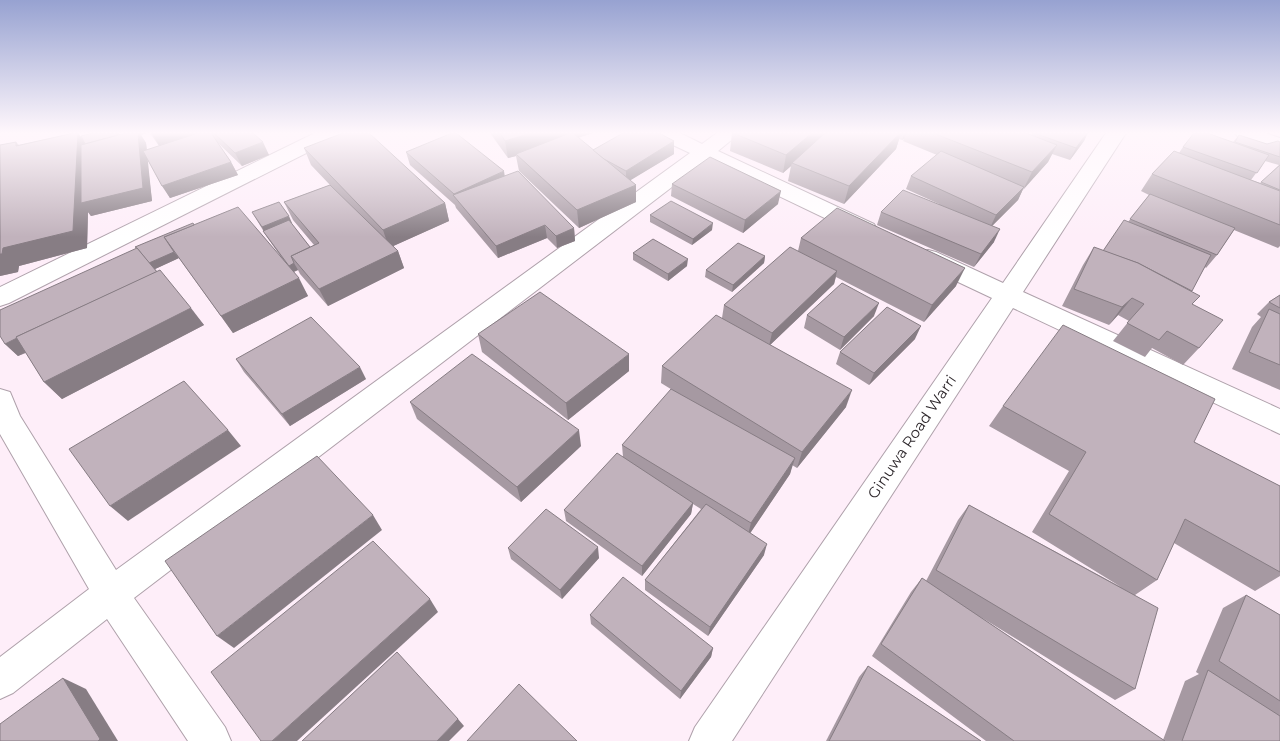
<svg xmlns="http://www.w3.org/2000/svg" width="1280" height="741" font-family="Montserrat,sans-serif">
  <rect width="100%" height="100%" fill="#feeef9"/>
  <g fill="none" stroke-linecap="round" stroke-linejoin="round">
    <g stroke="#afa1ab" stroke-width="2">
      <g id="street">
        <polygon points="315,133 341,133 338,137 9,303 0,306 0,287"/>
        <polygon points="653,133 680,133 702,144 717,133 740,133 718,151 874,224 877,229 874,234 866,236 858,234 706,161 134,598 225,727 231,741 188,741 107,619 13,693 0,699 0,657 89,589 0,434 0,389 10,392 20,416 116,570 690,153 656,137"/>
        <polygon points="1106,133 1126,133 1023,292 1280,409 1280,434 1013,308 732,741 689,741 695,727 992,298 920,264 916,258 920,252 928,250 936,252 1003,283"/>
        <polygon points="1235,133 1265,133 1280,138 1280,151 1238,137"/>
      </g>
    </g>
    <use href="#street" fill="#fff" fill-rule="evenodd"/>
  </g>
  <g fill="#a699a2" fill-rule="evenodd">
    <polygon points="74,133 78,133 82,138 93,133 119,133 120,135 141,135 146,143 147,150 159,146 150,133 253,133 269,155 242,166 217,142 231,162 238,175 170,198 147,159 152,201 91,216 88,212 87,248 19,266 18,272 0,276 0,145 16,142 19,145"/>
    <polygon points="490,133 593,133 578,138 593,150 674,141 674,154 630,180 636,202 579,228 519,171 516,156 508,158"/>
    <polygon points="732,133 1026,133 1031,135 1032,133 1087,133 1084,141 1070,160 1052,154 1048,162 1023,189 1018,200 992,226 994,242 974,267 877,225 881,212 939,204 906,189 911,176 937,155 903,141 904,139 902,140 899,139 896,149 844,204 788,181 791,166 783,173 730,151"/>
    <path d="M 1239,135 L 1267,144 L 1280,142 L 1280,246 L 1278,248 L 1234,230 L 1217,255 L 1206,268 L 1205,267 L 1191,291 L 1199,348 L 1183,365 L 1152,348 L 1145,357 L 1113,341 L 1129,321 L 1118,315 L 1109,325 L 1062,306 L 1083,265 L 1094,247 L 1103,251 L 1128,222 L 1149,195 L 1141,191 L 1152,174 L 1179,153 L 1183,147 L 1233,142 ZM 1265,161 L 1279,165 L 1260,183 L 1251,180 Z"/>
    <polygon points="304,148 445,203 449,221 393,246 398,251 404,268 328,306 300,274 298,270 294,272 308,296 233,333 179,258 155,269 204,325 62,399 44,382 26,353 18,356 5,344 194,225 283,260 267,237 252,212 292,223 291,223 310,247 314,245 293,220 284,202 330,185 311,165"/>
    <polygon points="406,152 505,176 574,228 575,241 557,248 547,238 498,258 456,208 455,205 410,165"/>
    <polygon points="672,184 778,204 743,233 671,196"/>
    <polygon points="650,215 712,230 692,245 650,222"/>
    <polygon points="801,238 956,286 924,322 836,277 834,284 770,345 846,407 797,468 792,465 790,474 750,533 764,555 708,636 645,590 645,580 701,509 693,504 691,514 642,576 566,521 564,510 623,457 622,445 674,391 661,383 662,366 722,318 724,305 798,251"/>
    <polygon points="633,253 687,266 668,281 633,260"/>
    <polygon points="765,256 764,263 732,292 705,277 706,270"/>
    <polygon points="1280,295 1280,390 1232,369 1252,327 1261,317 1257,314 1269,302"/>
    <polygon points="807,315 874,316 840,350 804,328"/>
    <polygon points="478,334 629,371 568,420 482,352"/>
    <polygon points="915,339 869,385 836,364 840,352"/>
    <polygon points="236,359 366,379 290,426 244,372"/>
    <polygon points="410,402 581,446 521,502 417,419"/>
    <polygon points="1003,406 1194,442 1280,486 1280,576 1255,591 1174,543 1157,580 1135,595 1135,689 1115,700 979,616 1163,740 1185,681 1199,674 1196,672 1223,608 1246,595 1280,615 1280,741 986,741 872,656 911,592 922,578 926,581 958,520 969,505 1121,587 1032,532 1069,471 989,426"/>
    <polygon points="508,548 599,558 562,599 511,559"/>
    <polygon points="590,615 713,648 711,657 680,699 591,624"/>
    <polygon points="868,666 981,741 826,741 859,677"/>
  </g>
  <g fill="#877d84">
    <polygon points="78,133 90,150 117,133 119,133 124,148 130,133 147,133 141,135 146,143 152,201 91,216 88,212 87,248 19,266 18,272 0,276 0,254 3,248"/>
    <polygon points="155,133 200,133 160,147 152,134"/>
    <polygon points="531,133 593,133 518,155 516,154 516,156 508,158 505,141"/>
    <polygon points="812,133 829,133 792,163 791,166 783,173 786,155"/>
    <polygon points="900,133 901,133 896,149 844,204 849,186"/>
    <polygon points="905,133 906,133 904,139 902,140"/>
    <polygon points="1087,133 1088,133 1084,141 1070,160 1076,148"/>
    <polygon points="674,141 674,154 626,183 626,171"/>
    <polygon points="263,142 269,155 242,166 235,153"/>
    <polygon points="1057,145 1048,162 1023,190 1032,172"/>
    <polygon points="231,162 238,175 170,198 162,186"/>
    <polygon points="504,171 506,184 455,198 454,194"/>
    <polygon points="636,185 636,202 579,228 577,210"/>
    <polygon points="1024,187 1018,200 990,228 996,215"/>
    <polygon points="781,191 778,204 743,233 745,220"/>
    <polygon points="445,203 449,221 389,248 383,230"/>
    <polygon points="289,216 292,223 265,234 262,227"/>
    <polygon points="713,223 712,230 692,245 693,239"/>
    <polygon points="545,225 547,238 498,258 496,246"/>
    <polygon points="574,228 575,241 557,248 556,236"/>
    <polygon points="1000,229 994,242 974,267 981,254"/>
    <polygon points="398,251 404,268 328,306 319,289"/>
    <polygon points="174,252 179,258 153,270 149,263"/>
    <polygon points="765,256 764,263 732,292 733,285"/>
    <polygon points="688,259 687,266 668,281 668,274"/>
    <polygon points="294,263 298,270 293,272 289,266"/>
    <polygon points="965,268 956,286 924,322 932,305"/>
    <polygon points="837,271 834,284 769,346 772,333"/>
    <polygon points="157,272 167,285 18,356 5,344"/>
    <polygon points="299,278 308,296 233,333 221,316"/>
    <polygon points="1132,298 1118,315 1109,325 1122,307"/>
    <polygon points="879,303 874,316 840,350 844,337"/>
    <polygon points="191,308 204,325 62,399 44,382"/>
    <polygon points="921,326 915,339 869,385 874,373"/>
    <polygon points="629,354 629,371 568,420 566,403"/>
    <polygon points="360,367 366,379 290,426 282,414"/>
    <polygon points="852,390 846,407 797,468 802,452"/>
    <polygon points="228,430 241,446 128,521 110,506"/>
    <polygon points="579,430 581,446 521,502 517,487"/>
    <polygon points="795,458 790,474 747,538 751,523"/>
    <polygon points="693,503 691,514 642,576 642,566"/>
    <polygon points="373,515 382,530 234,648 217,636"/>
    <polygon points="767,544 764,555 708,636 710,627"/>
    <polygon points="598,547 599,558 562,599 560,590"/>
    <polygon points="430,599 438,612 297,741 272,741"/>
    <polygon points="713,648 711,657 680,699 681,691"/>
    <polygon points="63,678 86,689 118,741 98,741"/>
    <polygon points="458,719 464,726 449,741 437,741"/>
  </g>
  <g fill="#c1b2bc" stroke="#877d84">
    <polygon points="74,133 78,133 73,231 3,248 2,254 0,254 0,145 16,142 16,146"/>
    <polygon points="93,133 117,133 118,135 85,144 81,136"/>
    <polygon points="126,133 138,133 143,188 81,203 81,145"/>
    <polygon points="198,133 211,133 231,162 162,186 143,151"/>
    <polygon points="214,133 253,133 263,142 235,153"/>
    <polygon points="343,133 369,133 445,203 383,230 304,148"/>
    <polygon points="452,133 456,133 504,171 454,194 406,152"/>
    <polygon points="500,133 531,133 505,141"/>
    <polygon points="570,133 573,133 636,185 577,210 516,154"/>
    <polygon points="623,133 659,133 674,141 626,171 604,159 593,150"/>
    <polygon points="733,133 812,133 786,155"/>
    <polygon points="825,133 900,133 849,186 792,163"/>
    <polygon points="933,133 1026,133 1057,145 1032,172"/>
    <polygon points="1034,133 1087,133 1076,148"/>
    <polygon points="1194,133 1207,133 1269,155 1257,173 1183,147"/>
    <polygon points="1239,135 1267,144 1278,141 1280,142 1280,157 1235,142"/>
    <polygon points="941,151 1024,187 996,215 911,176"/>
    <polygon points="1174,151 1280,191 1280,225 1152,174"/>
    <polygon points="710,157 781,191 745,220 672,184"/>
    <polygon points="1280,165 1280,190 1261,182"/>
    <polygon points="518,171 574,228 556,236 545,225 496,246 453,195"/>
    <polygon points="330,185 398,251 319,289 291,256 319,243 284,202"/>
    <polygon points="903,190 1000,229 981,254 881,212"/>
    <polygon points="1150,194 1235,228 1217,255 1130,219"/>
    <polygon points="671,201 713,223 693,239 650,215"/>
    <polygon points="279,202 289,216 262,227 252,212"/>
    <polygon points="238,207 299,278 221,316 164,237"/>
    <polygon points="837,208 965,268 932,305 801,238"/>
    <polygon points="289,220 310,247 291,256 294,263 289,266 263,231"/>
    <polygon points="1124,220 1211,255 1192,291 1138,263 1103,251"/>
    <polygon points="193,223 194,225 164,237 174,252 149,263 137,248 135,247"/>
    <polygon points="653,239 688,259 668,274 633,253"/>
    <polygon points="738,243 765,256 733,285 706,270"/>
    <polygon points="790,247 837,271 772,333 724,305"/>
    <polygon points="1094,247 1138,263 1200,296 1192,304 1223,320 1199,348 1167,331 1159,340 1127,323 1144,304 1132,298 1122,307 1074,289"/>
    <polygon points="137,248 157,272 16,337 17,338 5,344 0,336 0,310"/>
    <polygon points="160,270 191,308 44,382 16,337"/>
    <polygon points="842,283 879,303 844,337 807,315"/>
    <polygon points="540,292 629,354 566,403 478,334"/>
    <polygon points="1280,295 1280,308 1269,302"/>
    <polygon points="887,307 921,326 874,373 840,352"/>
    <polygon points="1269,309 1280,314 1280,365 1249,352"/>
    <polygon points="716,315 852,390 802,452 662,366"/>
    <polygon points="311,317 360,367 282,414 236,359"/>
    <polygon points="1063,325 1215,399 1194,442 1280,486 1280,572 1185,519 1157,580 1049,514 1086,452 1003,406"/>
    <polygon points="472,354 579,430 517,487 410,402"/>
    <polygon points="184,381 228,430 110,506 69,449"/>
    <polygon points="671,389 795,458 751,523 622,445"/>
    <polygon points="617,453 693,503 642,566 564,510"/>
    <polygon points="317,456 373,515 217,636 165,561"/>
    <polygon points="706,504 767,544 710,627 645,580"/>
    <polygon points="969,505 1158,608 1135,689 936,570"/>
    <polygon points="546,509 598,547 560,590 508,548"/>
    <polygon points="373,541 430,599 272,741 261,741 211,672"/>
    <polygon points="623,577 713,648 681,691 590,615"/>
    <polygon points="922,578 1165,741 1014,741 881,644"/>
    <polygon points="1246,595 1280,615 1280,701 1219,661"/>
    <polygon points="397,652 458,719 437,741 302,741"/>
    <polygon points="868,666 981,741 829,741"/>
    <polygon points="1208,670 1280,716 1280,741 1182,741"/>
    <polygon points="63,678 100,739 98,741 0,741 0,724"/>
    <polygon points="519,684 577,741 467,741"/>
  </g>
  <linearGradient id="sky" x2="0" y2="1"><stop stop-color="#97a2d1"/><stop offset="0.56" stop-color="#fff7fc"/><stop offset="1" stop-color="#fff7fc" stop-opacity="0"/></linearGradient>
  <rect width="1280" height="237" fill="url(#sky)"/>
  <g text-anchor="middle" stroke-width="5" stroke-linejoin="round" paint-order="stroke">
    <g font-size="15" fill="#2d272b" stroke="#fff">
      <text transform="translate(912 437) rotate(-56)" y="5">Ginuwa Road Warri</text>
    </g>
  </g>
</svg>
